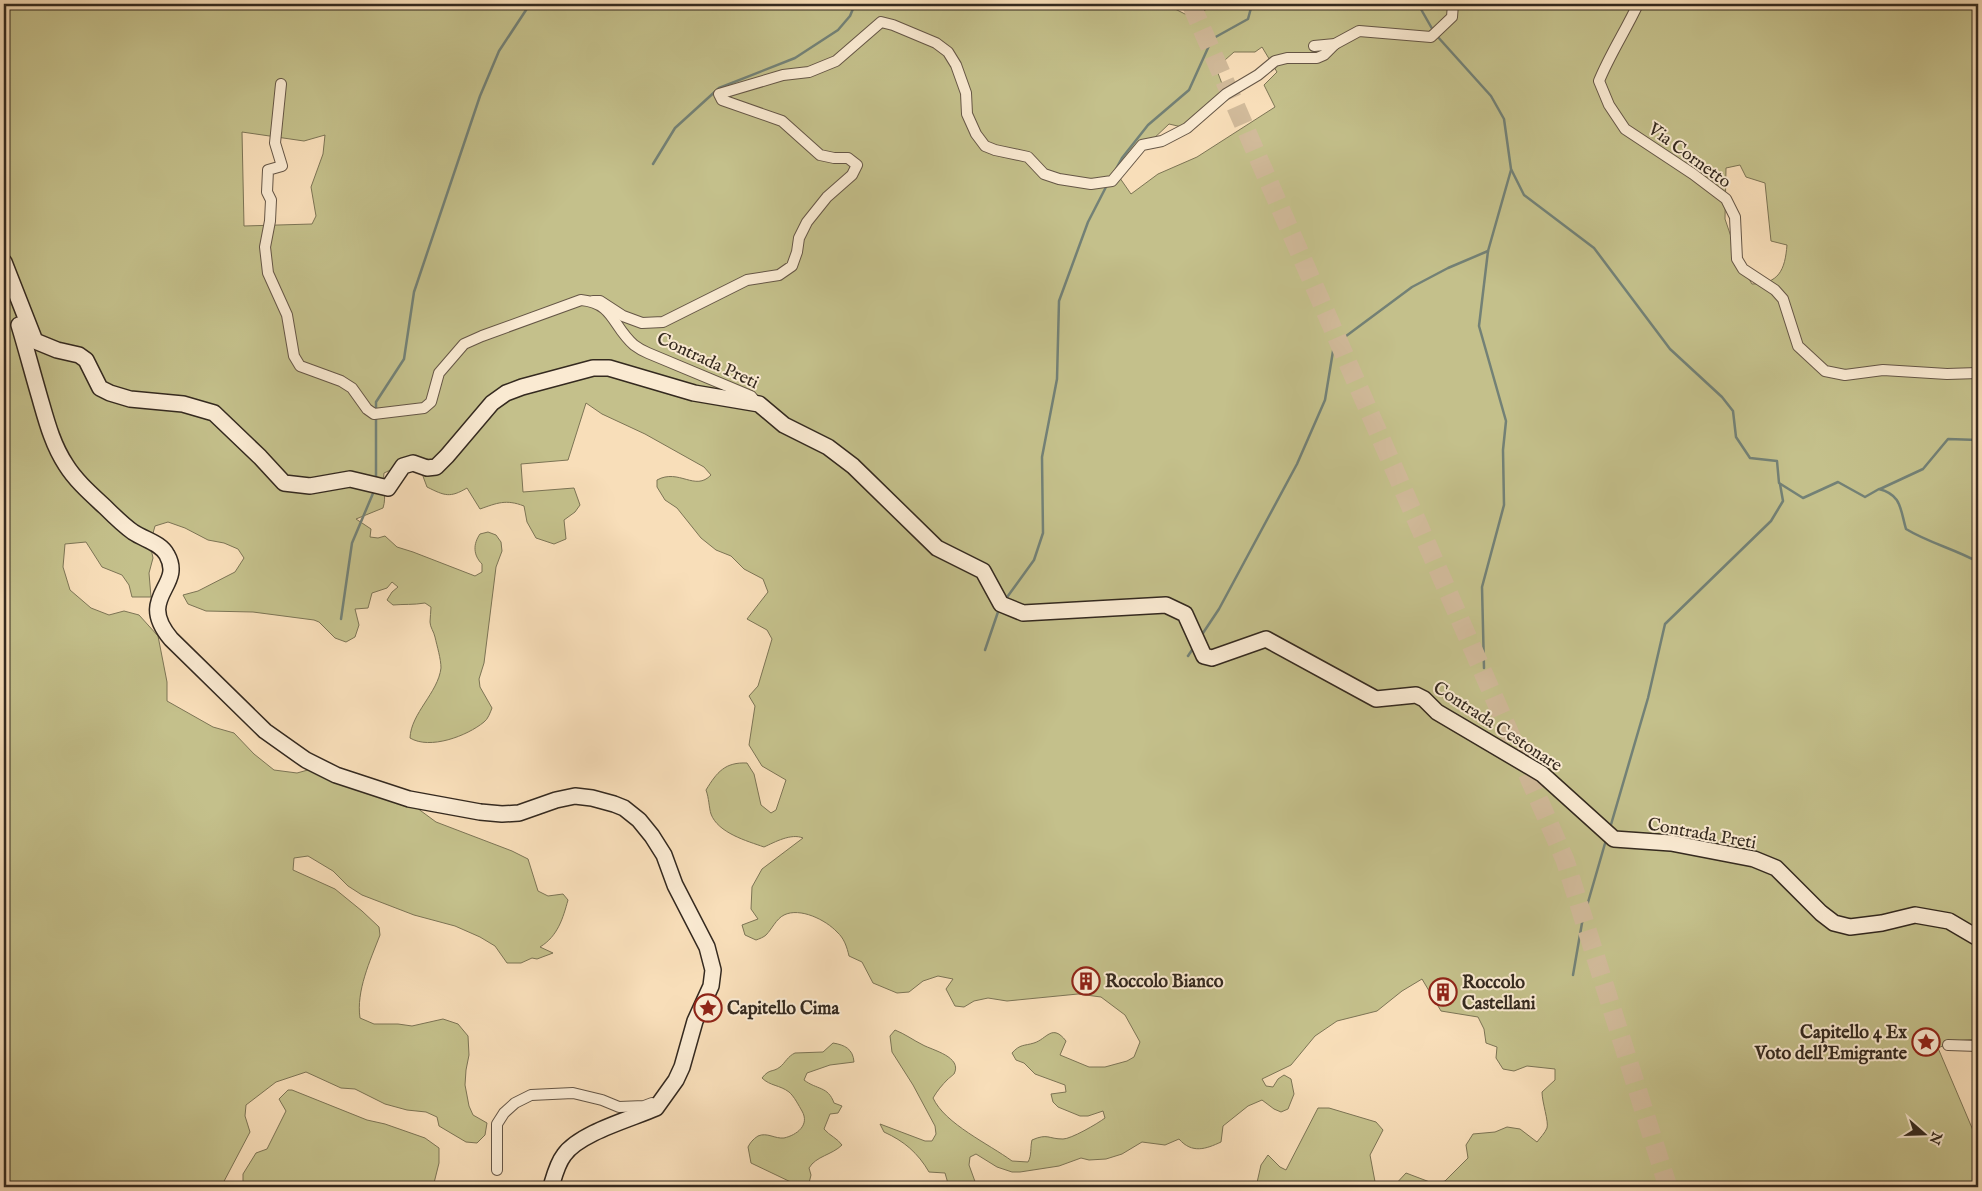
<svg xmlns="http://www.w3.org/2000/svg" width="1982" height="1191" font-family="'IM FELL English',serif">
  <rect width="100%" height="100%" fill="#f8deb9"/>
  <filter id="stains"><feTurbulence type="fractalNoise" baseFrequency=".004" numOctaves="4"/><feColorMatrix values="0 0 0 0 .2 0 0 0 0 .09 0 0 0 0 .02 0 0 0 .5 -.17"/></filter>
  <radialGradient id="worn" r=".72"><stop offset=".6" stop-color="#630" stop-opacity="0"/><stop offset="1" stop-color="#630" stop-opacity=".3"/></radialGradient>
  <g fill="#c4c08b" stroke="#7c7455" fill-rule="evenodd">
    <path d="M 4,4 L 1152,4 L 1175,9 L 1191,17 L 1207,9 L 1209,4 L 1978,4 L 1978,1039 L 1954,1041 L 1938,1048 L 1978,1142 L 1978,1187 L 1393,1187 L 1406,1173 L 1435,1184 L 1445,1181 L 1468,1158 L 1466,1145 L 1473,1134 L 1495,1132 L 1507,1127 L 1520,1129 L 1537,1142 C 1540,1138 1545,1133 1547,1128 C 1549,1122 1542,1102 1542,1092 L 1555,1080 L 1555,1069 L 1527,1066 L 1514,1071 L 1503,1069 L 1496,1058 L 1497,1047 L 1486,1043 L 1484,1029 L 1478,1017 L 1441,1011 L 1422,979 L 1402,991 L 1377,1011 L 1337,1021 L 1315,1036 L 1291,1065 L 1262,1079 L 1266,1086 L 1273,1087 L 1278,1079 L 1284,1075 L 1291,1079 L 1294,1094 L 1288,1109 L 1281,1112 L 1274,1109 L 1262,1100 L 1248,1106 L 1223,1126 L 1221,1142 C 1206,1149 1192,1154 1179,1139 L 1165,1145 L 1142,1142 L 1122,1154 L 1106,1159 L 1089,1160 L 1081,1158 L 1059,1166 L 1020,1172 L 1012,1172 L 997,1167 L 976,1154 L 970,1157 L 969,1165 L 977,1187 L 949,1187 L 945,1173 L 929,1172 C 918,1153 904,1141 884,1132 L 880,1124 L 925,1141 L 932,1141 L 936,1134 L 935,1126 L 913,1085 L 892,1052 L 890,1036 L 895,1030 C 905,1034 913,1040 923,1045 C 932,1050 963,1057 954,1074 C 953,1075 948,1079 948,1079 C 942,1085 937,1091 933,1098 C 945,1124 989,1144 1012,1161 L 1028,1162 C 1032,1155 1030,1148 1032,1140 C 1048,1133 1048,1139 1063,1139 C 1071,1139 1097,1124 1105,1118 L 1103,1111 L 1088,1116 L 1080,1116 L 1058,1107 L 1053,1102 L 1051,1094 L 1066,1092 L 1065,1085 L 1035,1074 L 1024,1063 L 1016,1060 L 1012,1053 C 1020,1044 1024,1046 1034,1043 C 1047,1039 1052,1023 1066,1041 L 1060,1055 L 1089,1067 L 1105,1067 L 1127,1061 L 1134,1057 L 1140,1042 L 1125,1015 L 1101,997 L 1078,994 L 1007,1001 L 988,998 L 974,1001 L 964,1007 L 955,1006 L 946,989 L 953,979 L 938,976 L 923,981 L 909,992 L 897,993 L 873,983 L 862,962 L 849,956 C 847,947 844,938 837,932 C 826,920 800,907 784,915 C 776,919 772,929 766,935 C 764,937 759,939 756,940 L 745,935 L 742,925 L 758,919 L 751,909 L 752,887 L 762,869 L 803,838 C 791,833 775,842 764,847 C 747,841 718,833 711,814 C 709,808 709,798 706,790 C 717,772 725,762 747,763 L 754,774 L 761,805 L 771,813 L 776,810 L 786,780 L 762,766 L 749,745 L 755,706 L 749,696 L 758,686 L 772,639 L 767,630 L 747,619 L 768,592 L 763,579 L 744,569 L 731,556 L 716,550 L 701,538 L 677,508 L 665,500 L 657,487 L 657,480 C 679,468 695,492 711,475 L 704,467 L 645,434 L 602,414 L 586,403 L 568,460 L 521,464 L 523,492 L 574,488 L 580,505 L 575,512 L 564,520 L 566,539 L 554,544 L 536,538 L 527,522 L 524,506 C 506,499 497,503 480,509 L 467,488 C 450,498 445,496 427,487 L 421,471 L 397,467 L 384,473 C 382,485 387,496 383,508 L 356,519 L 371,529 L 370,537 L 378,538 L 385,536 L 397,547 L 413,552 L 475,576 L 482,572 L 482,564 C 473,555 473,544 480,534 L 488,532 L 496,535 L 501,542 L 502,551 L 496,567 L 484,663 L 479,679 L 480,687 L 492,708 C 490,713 488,719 484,722 C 467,736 430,750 410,738 C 411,713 438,693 441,668 C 441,659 437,646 435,637 C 434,632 430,627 430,622 C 430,617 431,612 431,607 L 425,603 C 413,605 404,604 393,605 L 387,600 L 392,592 L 398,587 L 392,582 L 387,588 L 372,593 L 368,608 L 355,609 L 359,625 L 355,637 L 346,642 L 335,638 L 319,622 L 314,620 L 253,612 L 206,611 L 188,604 L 183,595 L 198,591 L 235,572 L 244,558 L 238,549 L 224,543 L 208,540 L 185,528 L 168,522 L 155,526 L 150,544 L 153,558 L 149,573 L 151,597 L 132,597 L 129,585 L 122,575 L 102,567 L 86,542 L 65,544 L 63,567 L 70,590 L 91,608 L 109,615 L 124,611 L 139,615 L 158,636 L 167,682 L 167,701 L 213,727 L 234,733 L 254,754 L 274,770 L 297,773 L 315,768 L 417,808 L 436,822 L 512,851 L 528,859 L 538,891 L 548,896 L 563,894 L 568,900 C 563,918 558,936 540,947 L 553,953 L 537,959 L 532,958 L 521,963 L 507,963 L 495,946 L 480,937 L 455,926 L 414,915 L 362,895 L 348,886 L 333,871 L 308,856 L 294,858 L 293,870 L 335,889 L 362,911 L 379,927 L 380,935 C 370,961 356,991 360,1018 L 374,1024 L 398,1024 L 412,1026 L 443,1019 L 458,1024 L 468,1036 L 469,1055 L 466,1070 L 465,1085 L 469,1106 L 473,1115 L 487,1123 L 485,1135 L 477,1143 L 466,1142 L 439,1126 L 437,1117 L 426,1112 L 407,1110 L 385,1104 L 355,1089 L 341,1088 L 306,1072 L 276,1082 L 246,1105 L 245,1116 L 250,1132 L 221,1187 L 4,1187 ZM 1262,47 L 1277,72 L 1264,85 L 1275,107 L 1197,157 L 1158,174 L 1131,194 L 1115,171 L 1150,142 L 1169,124 L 1182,127 L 1224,89 L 1216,68 L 1234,52 L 1255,52 ZM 242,132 L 304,141 L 325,135 L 323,154 L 311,187 L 316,216 L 312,224 L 244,226 ZM 1740,165 L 1746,177 L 1765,183 L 1771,241 L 1787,245 C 1785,270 1779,284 1752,284 L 1741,266 L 1725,219 L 1726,168 Z"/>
    <path d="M 833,1043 C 845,1045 853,1049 854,1062 L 830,1065 L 807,1073 L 804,1080 C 817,1090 828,1086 834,1103 L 842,1106 L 838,1113 L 830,1114 L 824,1129 C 830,1136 837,1138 842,1145 C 832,1155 816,1156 809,1168 L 811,1175 L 809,1183 L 802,1186 L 795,1184 L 751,1163 L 748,1147 C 750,1143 753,1139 758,1136 C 767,1132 775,1139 784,1138 C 797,1135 810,1125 802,1111 C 799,1106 794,1096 789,1092 C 780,1085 770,1086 762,1078 C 770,1068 772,1073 780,1067 C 785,1063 788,1056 795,1053 L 823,1052 Z"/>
    <polygon points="288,1090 292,1090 367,1120 385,1124 425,1138 439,1148 439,1163 433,1187 243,1187 243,1174 256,1153 267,1149 286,1111 279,1099"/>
    <polygon points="1318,1108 1329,1108 1376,1122 1383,1130 1370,1155 1376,1187 1256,1187 1261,1165 1268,1155 1280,1167 1286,1170"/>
  </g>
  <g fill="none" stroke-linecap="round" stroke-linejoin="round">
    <g stroke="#738176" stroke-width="2.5">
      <polyline points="1418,4 1434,32"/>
      <path d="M 1437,36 L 1491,96 L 1504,119 L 1511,169 L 1524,195 L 1594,248 L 1670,349 L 1722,397 L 1733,411 L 1736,437 L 1750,458 L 1777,461 L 1779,483 L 1803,498 L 1838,482 L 1865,497 L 1879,489 C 1902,495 1900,509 1906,529 C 1929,543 1955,549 1978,562"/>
      <polyline points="653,164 675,128 719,88 795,58 838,30 850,16 855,4"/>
      <polyline points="1116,169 1122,158 1148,125 1189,90 1212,39 1248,19 1251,8 1251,4"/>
      <polyline points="376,411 376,402 404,359 414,292 480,96 499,51 530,4"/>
      <polyline points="376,417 376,479"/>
      <polyline points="1880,489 1923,469 1948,439 1978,440"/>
      <polyline points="1005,600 1034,560 1043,533 1042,457 1057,379 1059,301 1088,222 1107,185"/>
      <polyline points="341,619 352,543 374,491"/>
      <polyline points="1201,636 1219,609 1297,464 1325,400 1334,345 1412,287 1448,268 1488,251"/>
      <polyline points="985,650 999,609"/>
      <polyline points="1188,656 1194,647"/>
      <polyline points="1484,668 1482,587 1504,505 1503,450 1506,421 1479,326 1488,251 1511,170"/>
      <polyline points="1610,828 1648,698 1665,624 1771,521 1783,501 1780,484"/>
      <polyline points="1573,975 1582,923 1606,840"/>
    </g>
    <polyline stroke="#d1ba9a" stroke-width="19" stroke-dasharray="19 9" stroke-linecap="butt" points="1191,4 1565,860 1668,1187"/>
    <g stroke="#655646" stroke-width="12">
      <g id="street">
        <path d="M 1638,4 C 1626,30 1610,54 1599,81 L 1609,105 L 1625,129 L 1693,174 L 1726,199 L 1735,217 L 1737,259 L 1743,269 L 1775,290 L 1783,299 L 1798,346 L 1825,371 L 1845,375 L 1883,370 L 1947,374 L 1978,373"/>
        <polyline points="1314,46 1335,44 1359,31 1431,37 1452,17 1453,4"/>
        <path d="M 281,84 L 275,143 L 282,166 L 268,170 L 267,192 L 271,200 L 270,221 L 265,247 L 268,273 L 287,315 L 294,356 L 300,366 L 341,381 L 352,388 L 367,409 L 374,414 L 424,408 L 431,402 L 439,373 L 464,344 L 482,336 L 581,300 C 614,303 612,326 634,345 C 638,348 643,351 648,353 L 751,396 L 756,402"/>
        <polyline points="593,301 600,301 623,316 642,323 663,322 747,280 779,275 792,266 797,252 799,238 807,222 827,197 852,175 857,165 848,158 834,158 820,155 782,121 722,100 719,94 783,75 809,72 836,61 881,22 893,25 936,43 948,52 956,65 966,93 967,114 976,134 985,146 995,150 1028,157 1044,174 1059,179 1091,184 1112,181 1142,145 1162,141 1187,128 1226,94 1258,75 1275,61 1287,58 1317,58 1324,55 1335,44"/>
        <polyline points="1948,1045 1978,1046"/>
        <polyline points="497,1170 497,1124 504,1113 515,1103 531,1095 573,1093 602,1100 619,1107 644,1106 652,1103"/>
      </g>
    </g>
    <g stroke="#34291f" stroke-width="18">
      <g id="secondary">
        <polyline points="4,262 35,341 57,350 79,355 86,360 100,388 110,393 130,399 183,404 214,413 260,457 284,483 310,486 350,479 388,488 403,466 413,463 427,468 436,467 447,456 492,403 506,393 522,387 593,368 609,368 694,393 759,404 784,425 828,447 853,466 937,548 983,571 1001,604 1023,613 1166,605 1185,614 1204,656 1212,658 1266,639 1376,699 1416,695 1424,699 1437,712 1542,774 1614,839 1671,843 1754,859 1776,868 1821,913 1834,923 1850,927 1882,923 1915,915 1949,921 1978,938"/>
        <path d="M 19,325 C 26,348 32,371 39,395 C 46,419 52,444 66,465 C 76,481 91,494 105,507 C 114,516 123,525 133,532 C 145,540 161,543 167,555 C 185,587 135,596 171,639 L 265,731 L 306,760 L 336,775 L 409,799 L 480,812 L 502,814 L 519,813 L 556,800 L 575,796 L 592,798 L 614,804 L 624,808 L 639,820 L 652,836 L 664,855 L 675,885 L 707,947 L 713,970 L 711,986 L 695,1021 L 682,1067 L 676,1080 L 656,1108 C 631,1119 579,1133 564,1155 C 557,1164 554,1177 551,1187"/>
      </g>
    </g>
    <use href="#street" stroke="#faead2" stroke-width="10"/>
    <use href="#secondary" stroke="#faead2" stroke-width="15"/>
  </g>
  <defs>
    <g id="building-ring" transform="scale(1.4375)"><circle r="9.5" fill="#faead2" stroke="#8f2418" stroke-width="1.5"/><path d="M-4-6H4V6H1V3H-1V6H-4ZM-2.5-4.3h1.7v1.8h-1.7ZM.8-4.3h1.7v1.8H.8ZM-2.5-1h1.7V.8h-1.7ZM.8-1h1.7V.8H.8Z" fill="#8f2418"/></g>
    <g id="sight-ring" transform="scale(1.4375)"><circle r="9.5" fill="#faead2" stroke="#8f2418" stroke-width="1.5"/><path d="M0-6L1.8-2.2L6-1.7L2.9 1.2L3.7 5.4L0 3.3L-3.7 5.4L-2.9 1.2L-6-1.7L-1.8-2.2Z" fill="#8f2418"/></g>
  </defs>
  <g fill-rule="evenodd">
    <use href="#building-ring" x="1086" y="981"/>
    <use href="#building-ring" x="1443" y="992"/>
    <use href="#sight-ring" x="708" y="1008"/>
    <use href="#sight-ring" x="1926" y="1042"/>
  </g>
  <g text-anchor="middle" stroke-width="4" stroke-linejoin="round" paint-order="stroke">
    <g font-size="18" fill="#34291f" stroke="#faead2">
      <text transform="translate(1690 155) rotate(36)" y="6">Via Cornetto</text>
      <text transform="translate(708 360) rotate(25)" y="6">Contrada Preti</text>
      <text transform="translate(1498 726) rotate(33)" y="6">Contrada Cestonare</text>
      <text transform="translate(1702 833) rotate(10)" y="6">Contrada Preti</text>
    </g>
    <g font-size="18" font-weight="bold" fill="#34291f" stroke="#faead2" text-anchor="start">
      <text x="1105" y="987">Roccolo Bianco</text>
      <text x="1462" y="988">Roccolo<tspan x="1462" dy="21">Castellani</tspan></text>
      <text x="727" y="1014">Capitello Cima</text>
      <text x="1907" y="1038" text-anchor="end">Capitello 4 Ex<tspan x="1907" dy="21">Voto dell'Emigrante</tspan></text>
    </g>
  </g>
  <rect width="1982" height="1191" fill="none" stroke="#f8deb9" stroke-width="20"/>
  <rect x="5" y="5" width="1972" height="1181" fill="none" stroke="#34291f" stroke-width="2.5"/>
  <rect x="10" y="10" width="1962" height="1171" fill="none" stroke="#34291f"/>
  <g transform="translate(1924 1134) rotate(110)" stroke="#faead2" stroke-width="4" paint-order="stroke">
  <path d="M0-4L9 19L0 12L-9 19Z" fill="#34291f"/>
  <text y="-8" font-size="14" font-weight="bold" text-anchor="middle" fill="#34291f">N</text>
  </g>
  <rect width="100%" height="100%" filter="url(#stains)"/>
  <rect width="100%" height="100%" fill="url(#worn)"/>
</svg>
